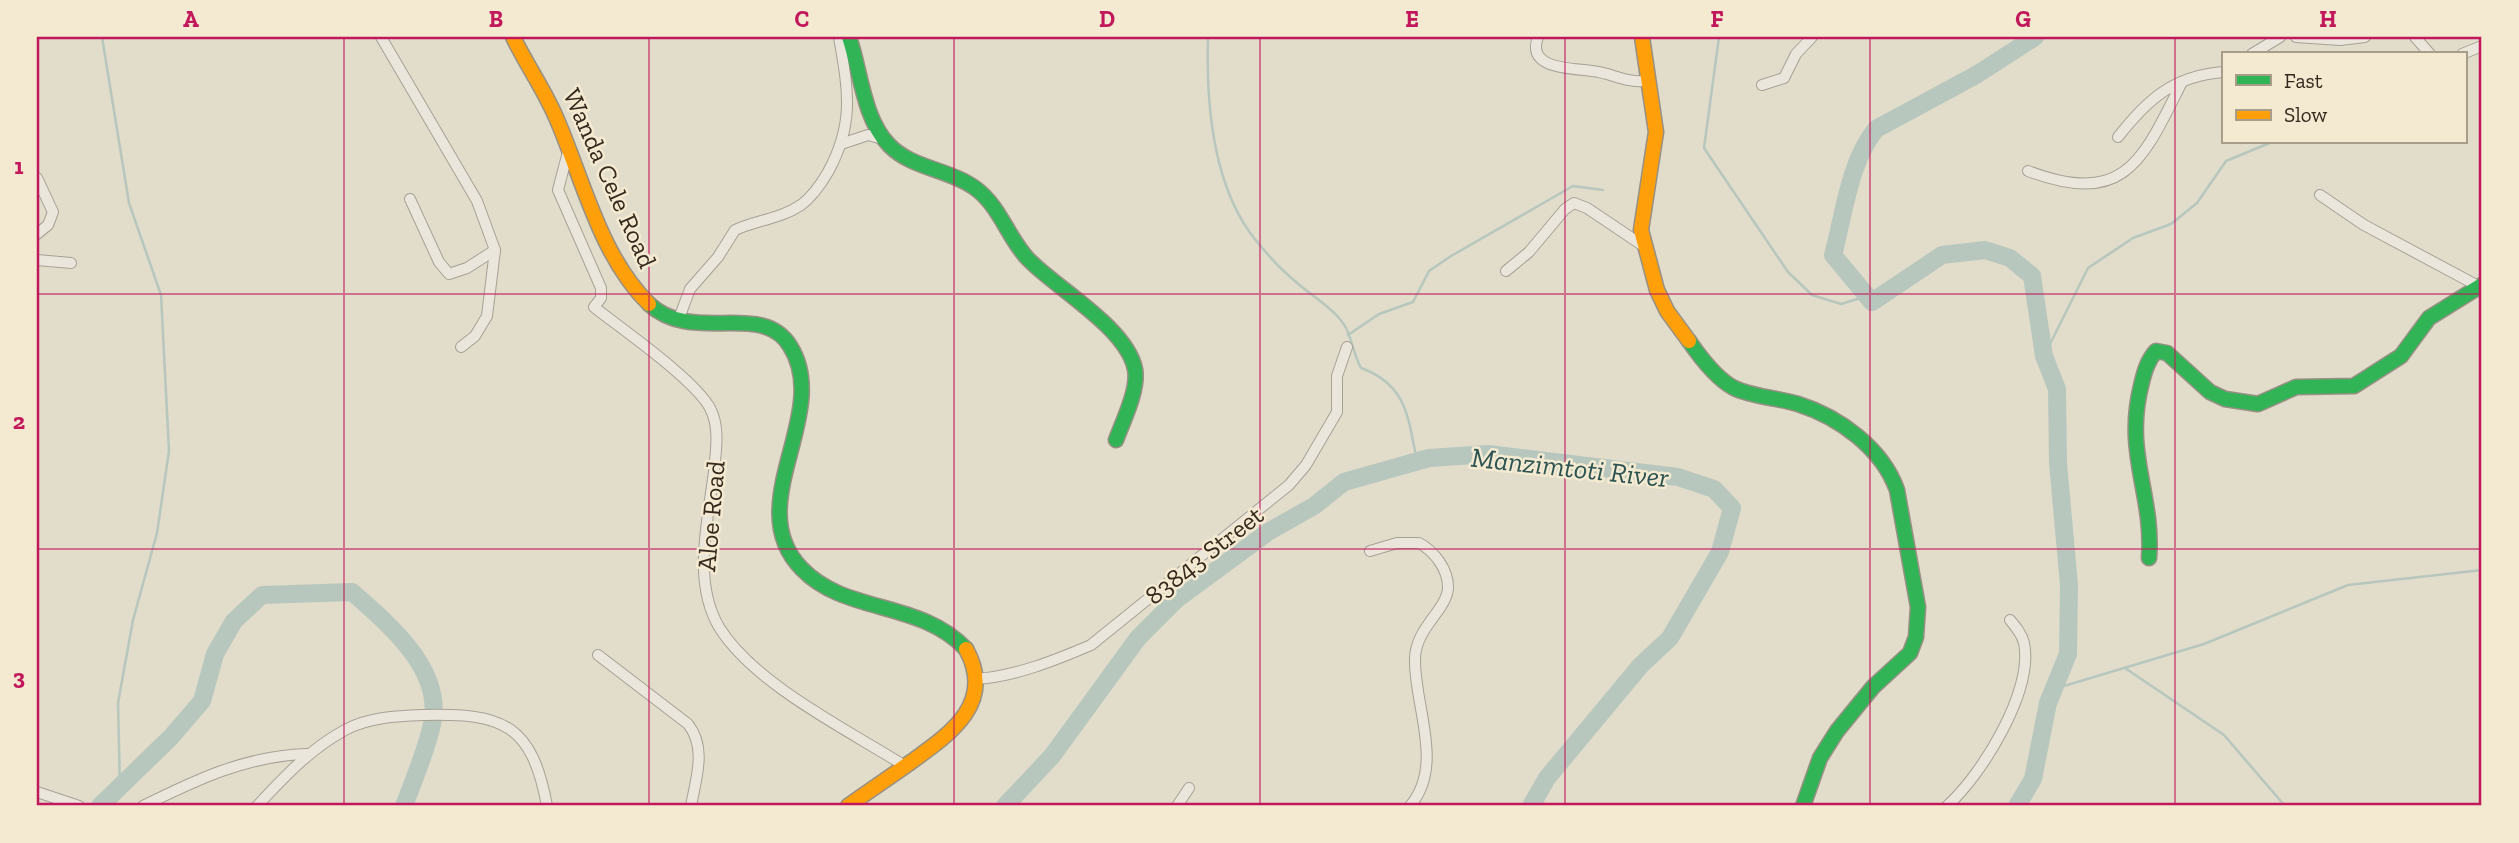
<svg xmlns="http://www.w3.org/2000/svg" width="2519" height="843" font-family="'Zilla Slab',serif">
  <rect width="100%" height="100%" fill="#e2dccb"/>
  <g fill="none" stroke-linecap="round" stroke-linejoin="round">
    <g stroke="#b7c7bd" stroke-width="2.5">
      <polyline points="102,37 129,203 161,295 169,451 157,533 133,620 118,703 120,787"/>
      <path d="M 1208,37 C 1206,103 1212,184 1254,238 C 1266,253 1280,269 1295,281 C 1310,295 1336,309 1346,328 C 1352,340 1354,355 1361,368 C 1408,385 1408,419 1417,461"/>
      <polyline points="1719,37 1704,148 1788,272 1812,295 1841,304 1867,296"/>
      <polyline points="1348,335 1379,314 1413,302 1429,271 1451,256 1573,186 1603,190"/>
      <polyline points="2044,356 2088,268 2133,238 2171,224 2197,203 2226,161 2272,142"/>
      <polyline points="2125,668 2224,735 2285,806"/>
      <polyline points="2054,689 2204,644 2348,585 2482,570"/>
    </g>
    <g stroke="#b7c7bd" stroke-width="18">
      <path d="M 100,806 L 171,737 L 202,701 L 215,654 L 234,621 L 262,595 L 352,592 C 388,624 444,669 432,724 C 426,752 414,779 404,806"/>
      <polyline points="1005,806 1052,756 1138,638 1177,599 1268,532 1314,506 1344,482 1429,458 1488,454 1678,477 1714,489 1732,508 1720,552 1670,638 1641,665 1547,778 1531,806"/>
      <path d="M 2017,806 L 2033,779 L 2048,703 L 2068,654 L 2069,585 L 2058,463 L 2057,389 L 2044,356 L 2032,276 L 2010,258 L 1985,250 L 1942,255 L 1872,302 L 1833,255 C 1844,215 1849,162 1876,129 L 1976,75 L 2035,37"/>
    </g>
    <g stroke="#a7a195" stroke-width="12">
      <g id="street">
        <polyline points="381,37 477,201 495,250 487,316 475,336 461,347"/>
        <path d="M 1538,37 C 1526,70 1572,68 1592,71 C 1612,73 1625,83 1646,81"/>
        <polyline points="2296,37 2340,40 2365,37"/>
        <polyline points="2415,37 2430,54"/>
        <polyline points="2252,54 2280,37"/>
        <polyline points="2462,54 2482,46"/>
        <polyline points="1762,85 1784,78 1796,54 1812,37"/>
        <path d="M 2118,137 C 2147,100 2173,76 2223,72"/>
        <polyline points="841,144 868,135 883,139"/>
        <path d="M 569,148 L 558,190 L 601,288 L 601,298 L 594,307 C 623,330 694,379 710,408 C 720,427 716,450 714,471 C 708,521 692,581 719,627 C 754,684 848,730 905,766"/>
        <path d="M 2028,171 C 2126,208 2143,159 2182,82"/>
        <polyline points="37,178 53,212 48,225 37,234"/>
        <polyline points="2320,195 2364,225 2480,287"/>
        <polyline points="410,199 439,262 449,274 467,268 495,250"/>
        <polyline points="37,260 71,263"/>
        <polyline points="1506,271 1529,252 1565,209 1574,203 1587,208 1645,247"/>
        <path d="M 678,321 L 690,289 L 718,257 L 735,230 C 757,220 780,219 801,205 C 812,197 821,184 828,172 C 855,123 848,89 839,37"/>
        <path d="M 1370,551 L 1397,543 L 1419,543 C 1434,551 1448,569 1448,587 C 1448,609 1415,628 1415,659 C 1414,706 1445,765 1410,806"/>
        <path d="M 598,655 L 688,724 C 707,748 696,778 691,806"/>
        <path d="M 975,679 C 1014,677 1056,660 1091,645 L 1289,485 L 1306,465 L 1337,412 L 1337,376 L 1347,347"/>
        <polyline points="37,792 79,806"/>
        <path d="M 143,806 C 196,780 245,756 306,754"/>
        <path d="M 257,806 C 284,777 310,749 345,730 C 369,717 398,716 424,715 C 503,713 532,724 547,806"/>
        <polyline points="1177,806 1189,788"/>
        <path d="M 1947,806 C 1981,776 2034,691 2024,643 C 2022,634 2016,627 2010,620"/>
      </g>
    </g>
    <g stroke="#979084" stroke-width="17">
      <g id="fast">
        <path d="M 849,37 C 861,72 863,118 889,145 C 912,169 949,169 975,188 C 1000,206 1008,238 1028,259 C 1057,289 1126,327 1135,369 C 1139,389 1123,421 1116,440"/>
        <path d="M 649,304 C 693,345 762,300 790,346 C 833,414 739,505 802,569 C 845,614 920,600 966,649"/>
        <path d="M 1689,341 C 1700,357 1717,379 1734,388 C 1753,397 1778,398 1798,404 C 1839,417 1882,448 1897,490 L 1918,607 L 1916,637 L 1910,653 L 1873,687 L 1837,731 L 1820,758 L 1803,806"/>
        <path d="M 2149,558 C 2154,495 2124,454 2141,386 C 2144,373 2147,361 2156,351 L 2167,353 L 2210,392 L 2225,399 L 2258,404 L 2296,387 L 2354,386 L 2401,356 L 2429,318 L 2482,285"/>
      </g>
    </g>
    <g stroke="#979084" stroke-width="17">
      <g id="slow">
        <path d="M 513,37 C 527,66 546,92 558,122 C 584,183 601,257 649,304"/>
        <polyline points="1642,37 1656,132 1641,230 1657,290 1667,311 1689,341"/>
        <path d="M 848,806 C 869,791 890,777 911,762 C 950,734 996,703 966,649"/>
      </g>
    </g>
    <use href="#street" stroke="#eae6dc" stroke-width="10"/>
    <use href="#fast" stroke="#30b455" stroke-width="14"/>
    <use href="#slow" stroke="#ff9f0a" stroke-width="14"/>
  </g>
  <path fill="none" stroke="#c2185b" stroke-width="2" stroke-opacity="0.55" d="M 344,37 L 344,806M 649,37 L 649,806M 954,37 L 954,806M 1260,37 L 1260,806M 1565,37 L 1565,806M 1870,37 L 1870,806M 2175,37 L 2175,806M 37,294 L 2482,294M 37,549 L 2482,549"/>
  <g text-anchor="middle" stroke-width="5" stroke-linejoin="round" paint-order="stroke">
    <g font-size="26" fill="#35291d" stroke="#f3ead1">
      <text transform="translate(610 178) rotate(66)" y="9">Wanda Cele Road</text>
      <text transform="translate(711 516) rotate(-85)" y="9">Aloe Road</text>
      <text transform="translate(1204 555) rotate(-38)" y="9">83843 Street</text>
    </g>
    <g font-size="28" font-style="italic" fill="#2d5452" stroke="#f3ead1">
      <text transform="translate(1570 467) rotate(6)" y="10">Manzimtoti River</text>
    </g>
  </g>
  <rect width="2519" height="843" fill="none" stroke="#f3ead1" stroke-width="77"/>
  <rect x="2222" y="52" width="245" height="91" fill="#f3ead1" stroke="#a79d89" stroke-width="2"/>
  <rect x="2236" y="75" width="35" height="10" fill="#30b455" stroke="#a79d89" stroke-width="2"/>
  <text x="2284" y="88" font-size="21" fill="#35291d">Fast</text>
  <rect x="2236" y="110" width="35" height="10" fill="#ff9f0a" stroke="#a79d89" stroke-width="2"/>
  <text x="2284" y="122" font-size="21" fill="#35291d">Slow</text>
  <rect x="38" y="38" width="2442" height="766" fill="none" stroke="#c2185b" stroke-width="2.5"/>
  <g font-size="23" text-anchor="middle" font-weight="bold" fill="#c2185b">
    <text x="191" y="27">A</text>
    <text x="496" y="27">B</text>
    <text x="802" y="27">C</text>
    <text x="1107" y="27">D</text>
    <text x="1412" y="27">E</text>
    <text x="1717" y="27">F</text>
    <text x="2023" y="27">G</text>
    <text x="2328" y="27">H</text>
    <text x="19" y="174">1</text>
    <text x="19" y="429">2</text>
    <text x="19" y="685">3</text>
  </g>
</svg>
